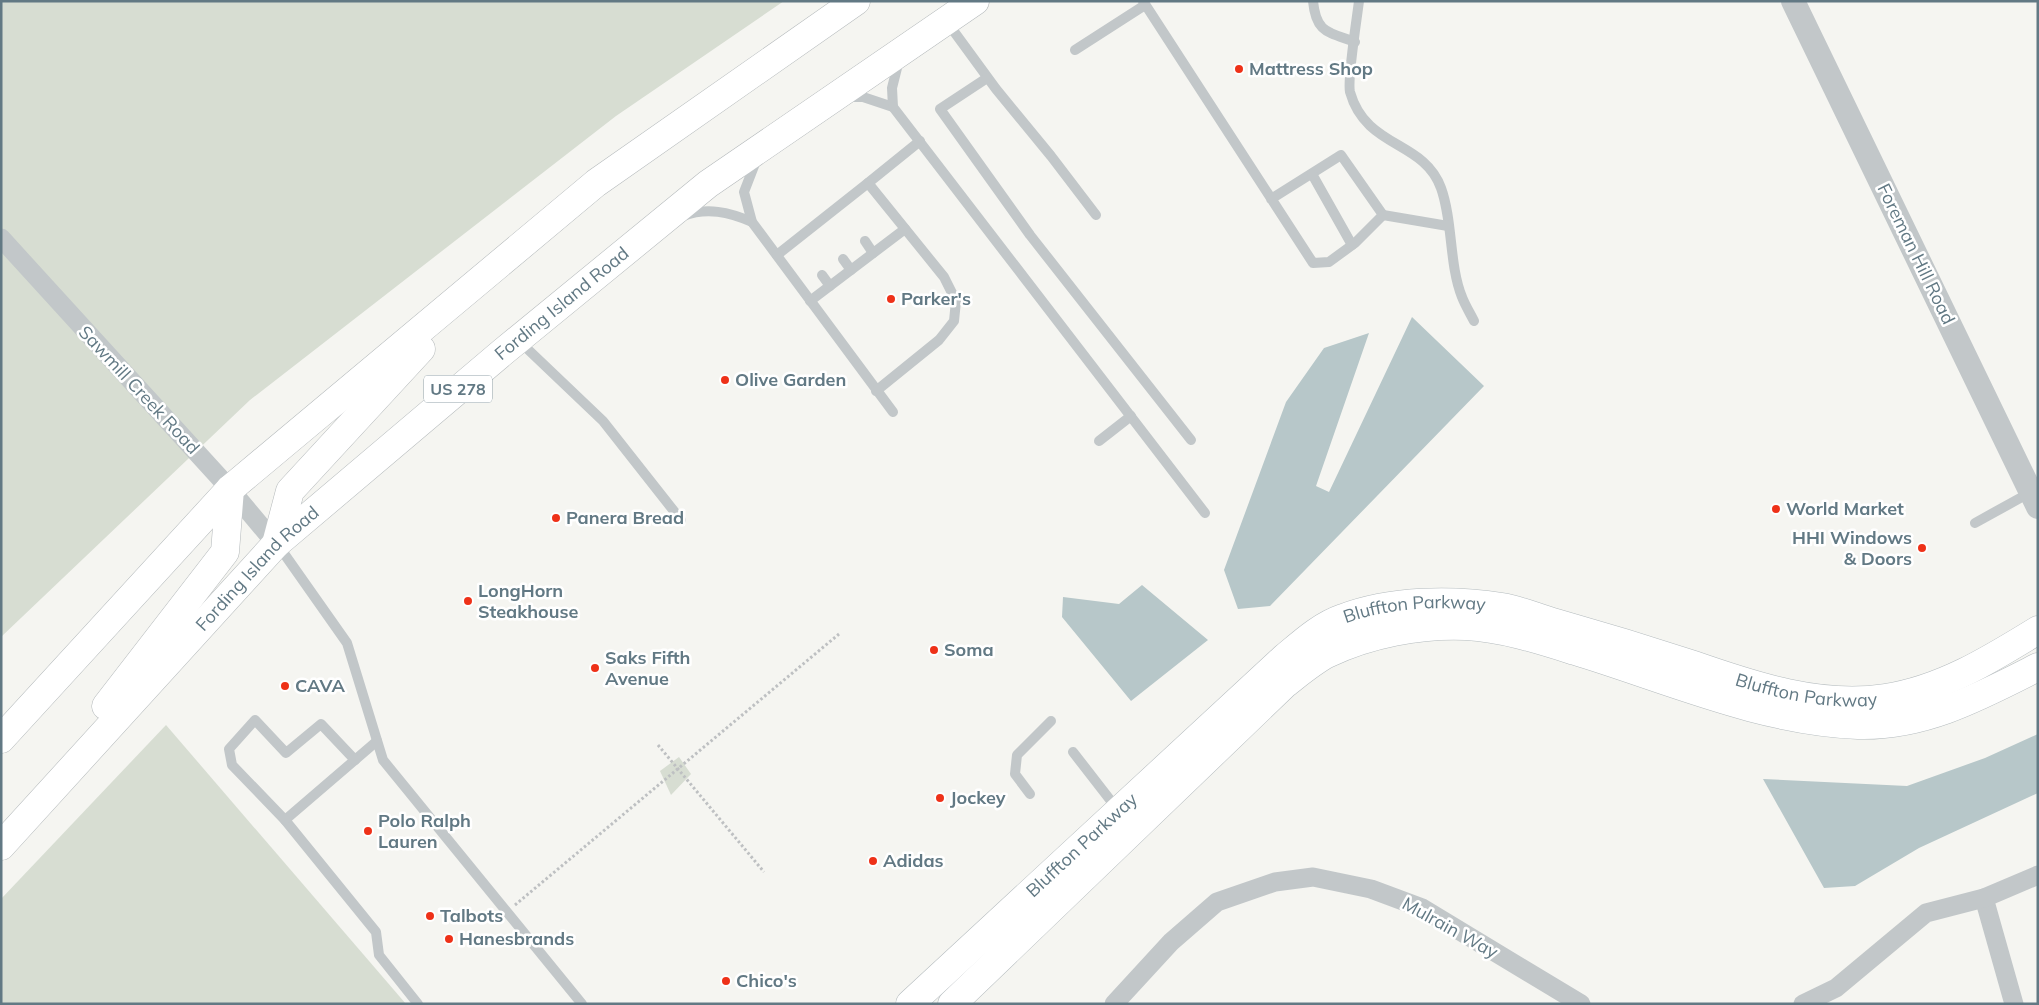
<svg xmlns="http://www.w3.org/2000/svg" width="2039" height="1005" font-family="Mulish,sans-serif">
  <rect width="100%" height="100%" fill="#f5f5f1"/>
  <g fill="#d7ddd2">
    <polygon points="1,1 784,1 616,116 250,400 1,637"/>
    <polygon points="166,725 406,1004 1,1004 1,899"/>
    <polygon points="679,757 691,774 671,795 660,771"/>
  </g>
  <g fill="#b7c7c9">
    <polygon points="1412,317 1484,386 1270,606 1238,609 1224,570 1286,402 1324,348 1369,333 1316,486 1329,492"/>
    <polygon points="1142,585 1208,640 1131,701 1062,617 1063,597 1119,604"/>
    <polygon points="2038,734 2038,793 1919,848 1855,886 1824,888 1763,779 1907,786 1985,758"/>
  </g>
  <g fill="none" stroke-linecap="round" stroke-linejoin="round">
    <g stroke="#b4bbbe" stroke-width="29">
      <g id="secondary">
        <path id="s1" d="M 910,1004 L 1284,658 C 1302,643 1320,626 1343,618 C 1391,600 1451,599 1502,607 C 1520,610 1538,618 1556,623 C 1602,636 1648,650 1694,665 C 1754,686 1821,708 1885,698 C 1941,690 1991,659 2038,630"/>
        <path d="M 952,1004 L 1285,684 C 1298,674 1312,662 1327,654 C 1368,634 1420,624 1466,626 C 1503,628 1540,640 1575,651 C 1667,679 1760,721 1858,725 C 1924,727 1981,696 2038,667"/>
      </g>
    </g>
    <g stroke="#b4b9bb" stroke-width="29">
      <g id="trunk">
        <polyline points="276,544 290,491 421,349"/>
        <polyline points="106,706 225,552 230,489"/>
        <polyline points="1,739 230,489 596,183 856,1"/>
        <path id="s2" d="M 1,846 L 276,544 L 504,351 L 708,184 L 975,1"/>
      </g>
    </g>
    <g stroke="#bec0c2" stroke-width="3" stroke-dasharray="2.5 2.5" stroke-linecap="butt">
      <polyline points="658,745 764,872"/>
      <polyline points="515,905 839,634"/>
    </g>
    <g stroke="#c2c7c9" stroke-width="10">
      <polyline points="1143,1 1313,263 1329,262 1355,243 1383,215 1341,155 1271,199"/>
      <path d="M 1313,1 C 1316,33 1328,32 1355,42"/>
      <path d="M 1359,1 C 1357,18 1347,80 1350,92 C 1366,149 1424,140 1441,188 C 1453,221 1449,265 1462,297 C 1465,305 1470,313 1474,321"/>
      <polyline points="947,22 996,89 1051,156 1096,215"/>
      <polyline points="1075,50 1145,5"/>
      <polyline points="987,78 940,109 1030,235 1191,440"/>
      <polyline points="845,97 863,97 893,107 892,88 899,60"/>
      <polyline points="893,107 1205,513"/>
      <polyline points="756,161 744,192 752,222 893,412"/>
      <polyline points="1312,174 1352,245"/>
      <polyline points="868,183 920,141"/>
      <polyline points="1383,215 1448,226"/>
      <path d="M 683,216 C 707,207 729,212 752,222"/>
      <polyline points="865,241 873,253"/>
      <polyline points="777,255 868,183 944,277 956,301 954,321 939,340 876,391"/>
      <polyline points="843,259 851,270"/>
      <polyline points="822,275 830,286"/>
      <polyline points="810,301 905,229"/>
      <polyline points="518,340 603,421 681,520"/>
      <polyline points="1099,441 1131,416"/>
      <polyline points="1975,523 2031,492"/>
      <polyline points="278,545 347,643 383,760 582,1004"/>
      <polyline points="377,741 285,820 376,932 379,955 418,1004"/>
      <polyline points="1073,752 1118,810"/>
      <polyline points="1030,794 1015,774 1017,755 1051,721"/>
      <polyline points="285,820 232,765 229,749 255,720 286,753 321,724 355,760"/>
    </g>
    <g stroke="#c2c7c9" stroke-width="19">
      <polyline points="1,238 230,489 276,544"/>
      <polyline points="1984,898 2014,1004"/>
      <polyline points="1114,1004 1171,942 1217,902 1275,882 1313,877 1371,889 1422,908 1581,1004"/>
      <polyline points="1803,1004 1836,988 1926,913 1984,898 2038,875"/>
    </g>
    <polyline stroke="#c2c7c9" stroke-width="24" points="1793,1 2038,507"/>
    <use href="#secondary" stroke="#fff" stroke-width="28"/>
    <use href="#trunk" stroke="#fff" stroke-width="28"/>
  </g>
  <g fill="#ee3118" stroke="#fff" stroke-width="2">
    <circle cx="1239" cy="69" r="5"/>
    <circle cx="891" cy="299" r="5"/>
    <circle cx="725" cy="380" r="5"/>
    <circle cx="1776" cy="509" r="5"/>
    <circle cx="556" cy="518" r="5"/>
    <circle cx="1922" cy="548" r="5"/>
    <circle cx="468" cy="601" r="5"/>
    <circle cx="934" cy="650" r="5"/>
    <circle cx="595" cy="668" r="5"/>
    <circle cx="285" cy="686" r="5"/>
    <circle cx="940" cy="798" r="5"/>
    <circle cx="368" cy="831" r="5"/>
    <circle cx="873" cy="861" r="5"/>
    <circle cx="430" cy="916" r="5"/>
    <circle cx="449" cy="939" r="5"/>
    <circle cx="726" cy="981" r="5"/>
  </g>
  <g text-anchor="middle" stroke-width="5" stroke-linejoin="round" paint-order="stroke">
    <rect fill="#fff" stroke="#91a1a9" stroke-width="1" x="424" y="375.5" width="68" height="27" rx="4"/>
    <g font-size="16" font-weight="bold" fill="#627984">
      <text x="458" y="395">US 278</text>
    </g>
    <g font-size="18" font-weight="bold" fill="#627984" stroke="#fff" text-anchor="start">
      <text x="1249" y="75">Mattress Shop</text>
      <text x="901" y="305">Parker's</text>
      <text x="735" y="386">Olive Garden</text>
      <text x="1786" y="515">World Market</text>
      <text x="566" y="524">Panera Bread</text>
      <text x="1912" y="544" text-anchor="end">HHI Windows<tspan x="1912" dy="21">&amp; Doors</tspan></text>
      <text x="478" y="597">LongHorn<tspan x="478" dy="21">Steakhouse</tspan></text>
      <text x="944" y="656">Soma</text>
      <text x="605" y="664">Saks Fifth<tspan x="605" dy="21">Avenue</tspan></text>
      <text x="295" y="692">CAVA</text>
      <text x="950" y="804">Jockey</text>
      <text x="378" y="827">Polo Ralph<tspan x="378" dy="21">Lauren</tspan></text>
      <text x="883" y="867">Adidas</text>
      <text x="440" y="922">Talbots</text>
      <text x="459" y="945">Hanesbrands</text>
      <text x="736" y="987">Chico's</text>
    </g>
    <g font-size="18" fill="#627984" stroke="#fff">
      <text transform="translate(1916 254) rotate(64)" y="6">Foreman Hill Road</text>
      <text dy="6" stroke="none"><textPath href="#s2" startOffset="782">Fording Island Road</textPath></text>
      <text transform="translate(139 390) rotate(47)" y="6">Sawmill Creek Road</text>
      <text dy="6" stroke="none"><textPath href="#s2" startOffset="378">Fording Island Road</textPath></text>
      <text dy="6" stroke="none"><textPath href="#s1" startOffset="654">Bluffton Parkway</textPath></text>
      <text dy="6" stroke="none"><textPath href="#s1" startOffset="1059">Bluffton Parkway</textPath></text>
      <text dy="6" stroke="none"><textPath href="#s1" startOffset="234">Bluffton Parkway</textPath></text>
      <text transform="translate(1450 928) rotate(29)" y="6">Mulrain Way</text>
    </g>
  </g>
  <rect width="2039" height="1005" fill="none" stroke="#627984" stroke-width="5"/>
</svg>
